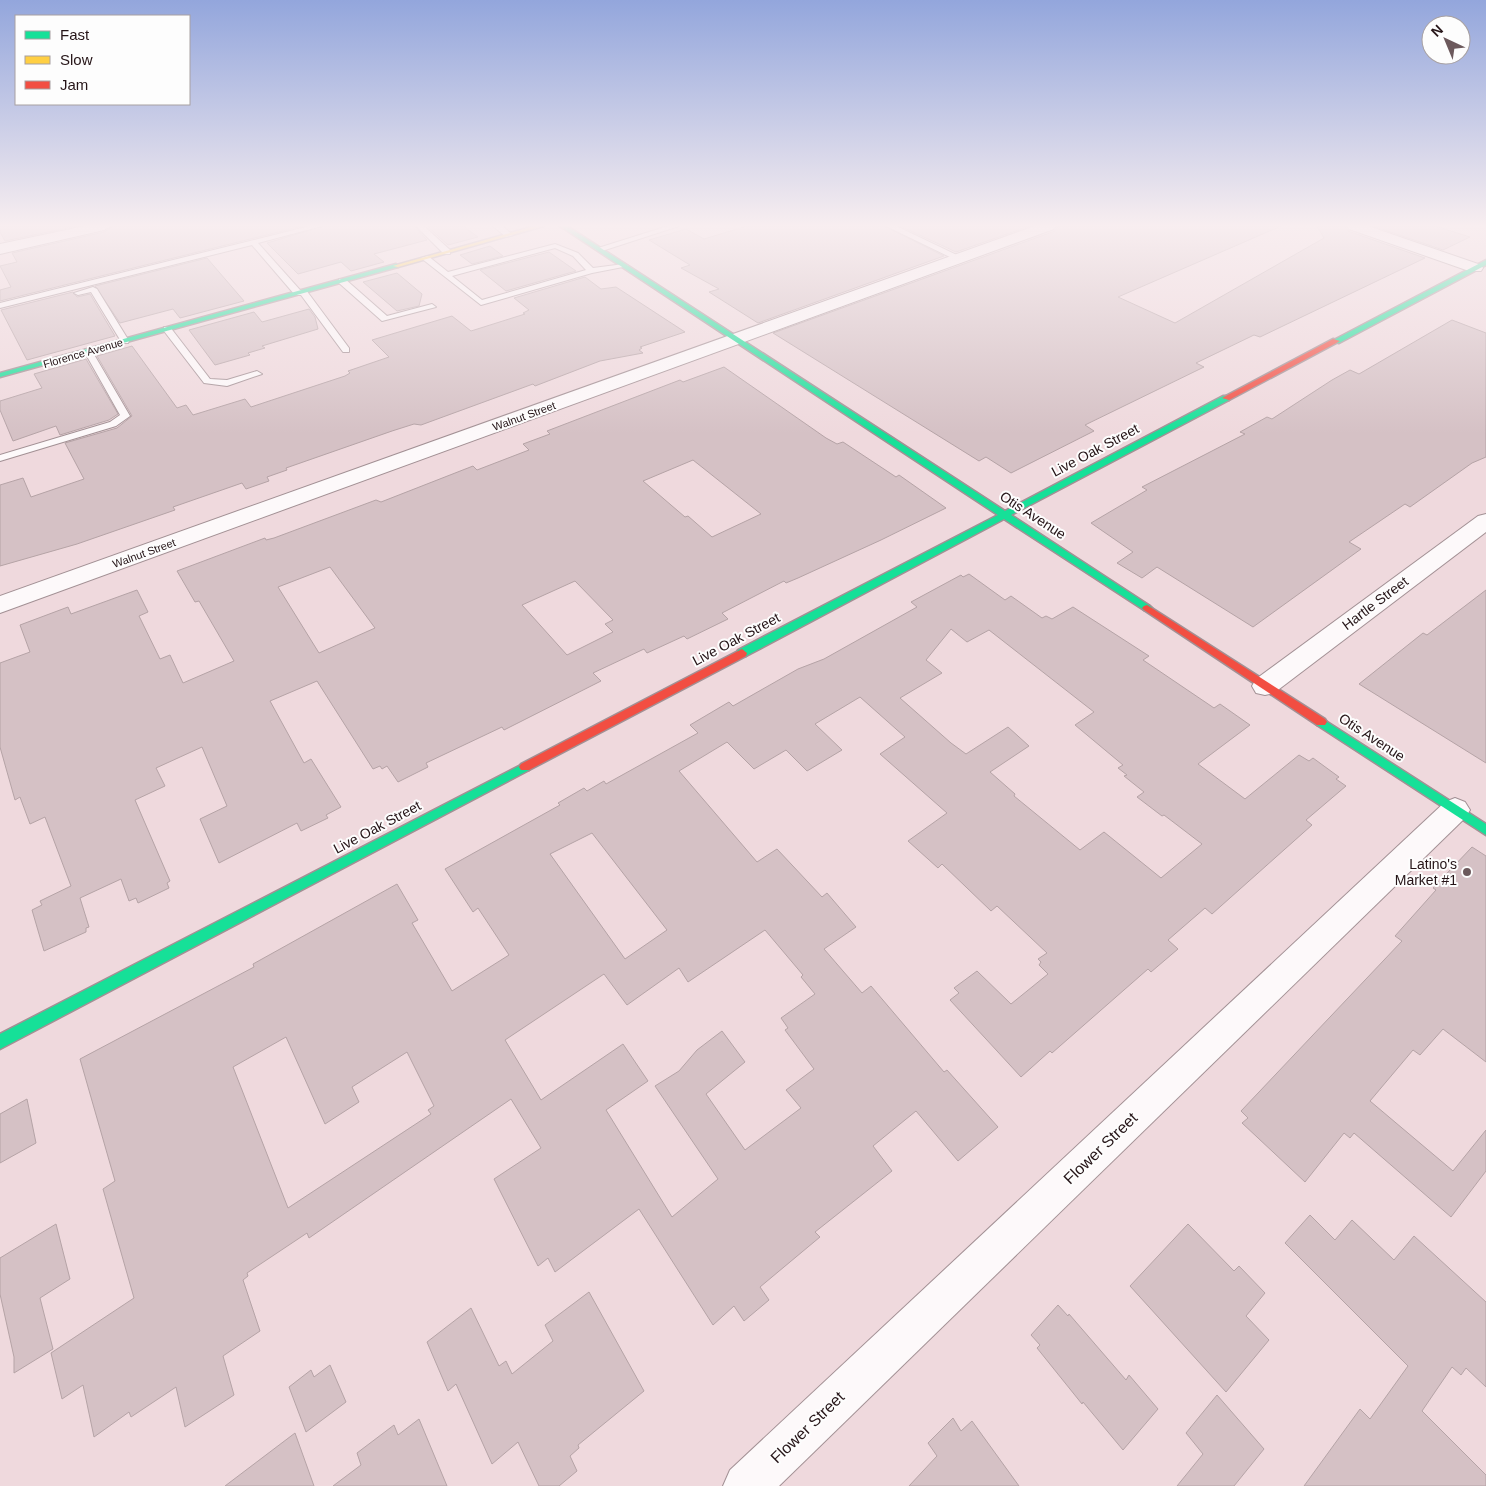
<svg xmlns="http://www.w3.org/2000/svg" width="1486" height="1486" font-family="Arial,sans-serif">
  <rect width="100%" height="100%" fill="#efd9dd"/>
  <g fill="#d5c1c5" stroke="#b5a3a6" fill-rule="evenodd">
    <polygon points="0,226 77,226 5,241 0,232"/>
    <polygon points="113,226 303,226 0,301 0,290 11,287 0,266 17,262 12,253 104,232"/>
    <polygon points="324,226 414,226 427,240 374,254 384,262 351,271 341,262 298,274 267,243"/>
    <polygon points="427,226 463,226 478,237 448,245"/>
    <polygon points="747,226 884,226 944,256 758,323 709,292 719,289 681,268 690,265 649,240 686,229 704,239"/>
    <polygon points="900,226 1030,226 956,252"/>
    <polygon points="1058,226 1281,226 1118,297 1175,323 1324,238 1317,226 1345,226 1348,231 1425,258 1260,337 1254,335 1196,363 1204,367 1085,425 1094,431 1011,473 986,457 979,461 773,333 1055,231"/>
    <polygon points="1373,226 1435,226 1470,237 1443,250"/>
    <polygon points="490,246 503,256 472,264 460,255"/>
    <polygon points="549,252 576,271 506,291 480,270"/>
    <polygon points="207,258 244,301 180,318 173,309 120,323 95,286"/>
    <polygon points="397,273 422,294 419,306 397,311 363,282"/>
    <polygon points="585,277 601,289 616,287 685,332 640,347 642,348 639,350 643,353 600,361 535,386 533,384 421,425 414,424 392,431 286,468 287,470 267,477 269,481 246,489 242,483 173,507 175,510 77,544 0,566 0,485 23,478 31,497 84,479 65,443 117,428 132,416 97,356 132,346 177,408 186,405 193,415 245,399 251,407 345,376 350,373 348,371 389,357 372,340 452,316 471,331 525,314 523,313 529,310 514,298"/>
    <polygon points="73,292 77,297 90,294 115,336 27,360 1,310"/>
    <polygon points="309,309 315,317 318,329 262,346 265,348 248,353 250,355 215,365 189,330 254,312 262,322"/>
    <polygon points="1452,320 1486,333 1486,457 1472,463 1410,507 1405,504 1349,542 1361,549 1253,627 1157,567 1142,578 1117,563 1133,552 1091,523 1147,490 1142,487 1245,434 1240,432 1267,417 1272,419 1332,380 1350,370 1359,374"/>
    <polygon points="86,359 118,414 109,420 60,435 56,426 13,441 0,410 0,401 42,388 34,374"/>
    <path d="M 724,367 L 826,438 L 837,444 L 843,442 L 896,477 L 899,475 L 946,508 L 881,540 L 798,578 L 786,583 L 784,581 L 722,613 L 728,619 L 687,639 L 684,636 L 647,653 L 644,649 L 593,673 L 601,681 L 504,730 L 502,727 L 426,763 L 428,767 L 398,782 L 387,766 L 382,769 L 380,766 L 373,769 L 317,681 L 270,701 L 304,763 L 311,759 L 341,807 L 326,815 L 328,818 L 301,831 L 297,823 L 219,863 L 200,819 L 227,806 L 202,747 L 156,768 L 165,786 L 135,800 L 170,881 L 167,883 L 169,888 L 138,903 L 136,898 L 129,901 L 121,879 L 80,898 L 89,927 L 86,928 L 86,932 L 44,951 L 32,910 L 42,905 L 40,901 L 71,886 L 45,817 L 30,824 L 20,797 L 15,800 L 0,747 L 0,663 L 30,652 L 20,625 L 68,607 L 71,614 L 137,590 L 148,612 L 139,616 L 160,659 L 170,655 L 183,683 L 234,661 L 199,601 L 195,602 L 177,571 L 265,538 L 266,540 L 274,538 L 376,500 L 381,502 L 473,466 L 477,470 L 529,450 L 523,444 L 550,434 L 547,431 L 680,380 L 683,382 ZM 693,460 L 761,514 L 712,537 L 688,516 L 685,517 L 643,481 ZM 330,567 L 375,628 L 319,653 L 278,587 ZM 575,581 L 613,620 L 605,624 L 613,632 L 567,655 L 522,605 Z"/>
    <path d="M 969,574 L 1005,600 L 1011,596 L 1042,618 L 1046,616 L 1052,619 L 1073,607 L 1149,656 L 1143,660 L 1214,708 L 1220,704 L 1250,725 L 1198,764 L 1245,799 L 1299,755 L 1309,761 L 1313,758 L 1339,777 L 1336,779 L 1346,786 L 1306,820 L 1312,825 L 1212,914 L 1205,908 L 1168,940 L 1178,949 L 1151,972 L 1148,969 L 1052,1053 L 1050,1051 L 1021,1077 L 950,1000 L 959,993 L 954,988 L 977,971 L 1011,1004 L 1048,974 L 1039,965 L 1041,962 L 1038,959 L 1047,953 L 997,906 L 991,911 L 942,864 L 938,868 L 908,841 L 947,813 L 880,754 L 905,737 L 860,697 L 815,724 L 842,750 L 807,771 L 786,750 L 754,769 L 727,742 L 679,771 L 757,862 L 777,849 L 822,897 L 827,893 L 856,927 L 824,949 L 862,993 L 871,986 L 944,1072 L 947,1070 L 998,1127 L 958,1161 L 916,1111 L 873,1146 L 892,1171 L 815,1232 L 820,1237 L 760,1287 L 769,1300 L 744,1321 L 734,1306 L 713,1325 L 639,1209 L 555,1272 L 548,1258 L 538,1266 L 494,1179 L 541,1148 L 511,1099 L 309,1238 L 307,1233 L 247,1273 L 248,1276 L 243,1280 L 260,1331 L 223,1356 L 234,1395 L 185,1427 L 176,1387 L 131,1417 L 129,1412 L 94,1437 L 83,1385 L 62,1399 L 51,1353 L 134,1298 L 103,1189 L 115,1181 L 80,1059 L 254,967 L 253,964 L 397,884 L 418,920 L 412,923 L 452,991 L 509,955 L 478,908 L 473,912 L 445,869 L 560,805 L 558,803 L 584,788 L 587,791 L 604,781 L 606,784 L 698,733 L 690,725 L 729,702 L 733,706 L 798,669 L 824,659 L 917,607 L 911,602 L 961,575 L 963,577 ZM 951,629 L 967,642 L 989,630 L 1094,712 L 1075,725 L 1123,765 L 1118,768 L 1127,775 L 1124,776 L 1144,792 L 1137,797 L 1162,816 L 1164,815 L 1202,844 L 1161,878 L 1104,832 L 1080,850 L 1014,796 L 1015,794 L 990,772 L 1029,746 L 1008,727 L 966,754 L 951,743 L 900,698 L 942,673 L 926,660 ZM 592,833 L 667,930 L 625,959 L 550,854 ZM 765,930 L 803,975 L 801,977 L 815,994 L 781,1018 L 788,1028 L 785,1030 L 814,1069 L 786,1090 L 801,1108 L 745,1150 L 706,1094 L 745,1062 L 722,1031 L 697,1050 L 679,1071 L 655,1086 L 718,1179 L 672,1217 L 606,1110 L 648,1081 L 623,1044 L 541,1100 L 505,1040 L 604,974 L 627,1005 L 679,968 L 688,982 ZM 286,1037 L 325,1124 L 359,1102 L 352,1087 L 407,1052 L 434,1106 L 428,1110 L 431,1114 L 288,1208 L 233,1067 Z"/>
    <polygon points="1486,590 1486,763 1359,684 1423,633 1427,635"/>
    <polygon points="1472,847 1486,856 1486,1062 1443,1029 1420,1055 1413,1050 1370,1101 1453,1171 1486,1130 1486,1171 1451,1217 1354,1133 1350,1138 1344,1133 1305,1182 1242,1123 1248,1118 1241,1111 1402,941 1395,936 1436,890 1433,888"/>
    <polygon points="27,1099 36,1143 0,1163 0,1114"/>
    <polygon points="1310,1215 1335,1240 1352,1220 1394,1260 1414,1236 1486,1302 1486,1387 1466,1368 1461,1375 1452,1367 1422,1411 1486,1475 1486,1486 1304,1486 1360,1409 1370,1419 1408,1366 1285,1243"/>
    <polygon points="56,1224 70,1279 40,1298 53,1349 14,1373 14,1357 0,1294 0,1258"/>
    <polygon points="1188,1224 1234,1271 1239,1266 1265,1293 1246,1316 1269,1340 1226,1392 1130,1286"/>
    <polygon points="589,1292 644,1391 578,1445 579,1448 570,1456 577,1471 559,1486 539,1486 518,1442 492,1464 456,1384 448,1391 427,1342 471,1308 499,1366 506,1361 512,1374 553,1341 545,1325"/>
    <polygon points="1058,1305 1068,1316 1069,1314 1126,1380 1129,1375 1158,1409 1123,1450 1083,1402 1082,1404 1037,1348 1040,1345 1031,1335"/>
    <polygon points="330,1365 346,1402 306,1432 289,1387 311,1370 314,1377"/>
    <polygon points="1217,1395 1264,1449 1234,1486 1177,1486 1203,1454 1186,1433"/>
    <polygon points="953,1418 961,1431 972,1421 1019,1486 909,1486 937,1456 928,1443"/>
    <polygon points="419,1419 447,1486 333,1486 361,1465 357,1453 394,1425 398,1435"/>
    <polygon points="295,1433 314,1486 225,1486"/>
  </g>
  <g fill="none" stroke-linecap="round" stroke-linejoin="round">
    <g stroke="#a29094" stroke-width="2">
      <g id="lane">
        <polygon points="310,226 322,226 258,243 300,290 306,290 349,348 349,352 343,352 301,295 295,295 252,245 0,308 0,303"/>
        <polygon points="416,226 424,226 450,250 450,254 444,254"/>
        <polygon points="493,226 502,226 513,235 506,237"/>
        <polygon points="668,226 679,226 602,251 595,249"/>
        <polygon points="886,226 896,226 963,258 956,260"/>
        <path d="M 555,244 L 578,253 L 593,268 L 624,264 L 628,266 L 592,273 L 481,305 L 421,258 L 428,256 L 448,272 ZM 555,248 L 573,256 L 586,270 L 482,300 L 452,276 Z"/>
        <polygon points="339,279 345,279 387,316 432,304 436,307 382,321 339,283"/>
        <polygon points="93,287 97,289 129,341 128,343 122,343 91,292 78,295 74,293"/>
        <polygon points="164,327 170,327 210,379 227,380 257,371 262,374 227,386 204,383 164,331"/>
        <polygon points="85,349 92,351 130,416 116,426 0,461 0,455 110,422 120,415 84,351"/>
      </g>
    </g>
    <g stroke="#a29094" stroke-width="2">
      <g id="street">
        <polygon points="85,226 111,226 104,230 0,254 0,244"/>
        <polygon points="1035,226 1056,226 1054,229 0,613 0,596"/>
        <polygon points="1347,226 1368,226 1481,265 1483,268 1481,271 1469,271 1349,229"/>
        <polygon points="1486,514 1486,532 1274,693 1265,695 1256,693 1252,686 1256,679 1478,516"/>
        <polygon points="1455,798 1465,802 1470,810 1465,818 779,1486 723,1486 730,1470 1445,802"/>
      </g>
    </g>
    <g stroke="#a29094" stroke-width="3">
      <g id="fast">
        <polygon points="560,226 567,226 1005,511 1223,396 1229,396 1229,400 1011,515 1150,606 1152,608 1150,610 1144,610 1004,519 746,656 738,656 737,653 738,650 998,515"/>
        <polygon points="1486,260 1486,265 1339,343 1332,341"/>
        <polygon points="396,264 398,265 398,267 0,377 0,373"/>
        <polygon points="1321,718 1486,824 1486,835 1317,725 1315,722"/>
        <polygon points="525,763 529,764 531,767 529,770 0,1049 0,1034"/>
      </g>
    </g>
    <g stroke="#a29094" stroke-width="3">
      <polygon id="slow" points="535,226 544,226 398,267 393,266"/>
    </g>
    <g stroke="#a29094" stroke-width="3">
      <g id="jam">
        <polygon points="1333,339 1340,341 1229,400 1222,398"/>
        <polygon points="1147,605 1325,719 1327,722 1325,725 1317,725 1144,610 1142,608 1144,606"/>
        <polygon points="742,649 747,653 746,656 529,770 521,770 519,767 521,764"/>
      </g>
    </g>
    <use href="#lane" fill="#fdf9fa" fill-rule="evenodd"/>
    <use href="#street" fill="#fdf9fa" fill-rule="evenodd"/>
    <use href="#fast" fill="#16e098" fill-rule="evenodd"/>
    <use href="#slow" fill="#ffcf43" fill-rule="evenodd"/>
    <use href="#jam" fill="#f24e42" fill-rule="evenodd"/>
  </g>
  <linearGradient id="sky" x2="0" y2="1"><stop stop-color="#93a6dc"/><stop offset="0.52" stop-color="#f8eef0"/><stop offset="1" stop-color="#f8eef0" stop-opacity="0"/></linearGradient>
  <rect width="1486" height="434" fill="url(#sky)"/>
  <circle fill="#6c595c" stroke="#fdfdfd" stroke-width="2" cx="1467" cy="872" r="5"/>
  <g text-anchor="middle" stroke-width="4" stroke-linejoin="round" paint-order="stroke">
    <g font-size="11" fill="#251417" stroke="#fdfdfd">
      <text transform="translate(83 353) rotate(-16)" y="4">Florence Avenue</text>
      <text transform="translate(524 416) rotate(-20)" y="4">Walnut Street</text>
      <text transform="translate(144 553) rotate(-20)" y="4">Walnut Street</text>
    </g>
    <g font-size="14" fill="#251417" stroke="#fdfdfd">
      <text transform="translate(1095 450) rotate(-28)" y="5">Live Oak Street</text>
      <text transform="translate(1033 515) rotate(33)" y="5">Otis Avenue</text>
      <text transform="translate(1375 603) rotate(-37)" y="5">Hartle Street</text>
      <text transform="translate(736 639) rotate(-28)" y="5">Live Oak Street</text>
      <text transform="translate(1372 737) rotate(33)" y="5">Otis Avenue</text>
      <text transform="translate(377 827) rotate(-28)" y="5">Live Oak Street</text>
    </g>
    <g font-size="14" fill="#251417" stroke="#fdfdfd" text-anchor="end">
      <text x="1457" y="869">Latino's<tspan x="1457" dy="16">Market #1</tspan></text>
    </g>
    <g font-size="16" fill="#251417" stroke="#fdfdfd">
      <text transform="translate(1100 1148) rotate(-44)" y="6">Flower Street</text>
      <text transform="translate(807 1427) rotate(-44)" y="6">Flower Street</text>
    </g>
  </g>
  <rect x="15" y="15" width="175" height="90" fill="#fdfdfd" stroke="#a7a0a1"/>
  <rect x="25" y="31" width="25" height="8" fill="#16e098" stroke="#a7a0a1"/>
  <text x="60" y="40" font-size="15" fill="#251417">Fast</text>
  <rect x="25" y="56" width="25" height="8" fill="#ffcf43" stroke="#a7a0a1"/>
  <text x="60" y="65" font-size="15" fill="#251417">Slow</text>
  <rect x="25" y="81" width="25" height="8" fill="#f24e42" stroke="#a7a0a1"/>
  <text x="60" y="90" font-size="15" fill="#251417">Jam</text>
  <g transform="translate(1446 40) rotate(316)"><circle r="24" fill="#fdfdfd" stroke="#a7a0a1"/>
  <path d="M0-4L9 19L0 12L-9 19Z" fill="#6c595c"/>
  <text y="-8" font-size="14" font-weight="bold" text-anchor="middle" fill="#251417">N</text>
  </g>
</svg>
